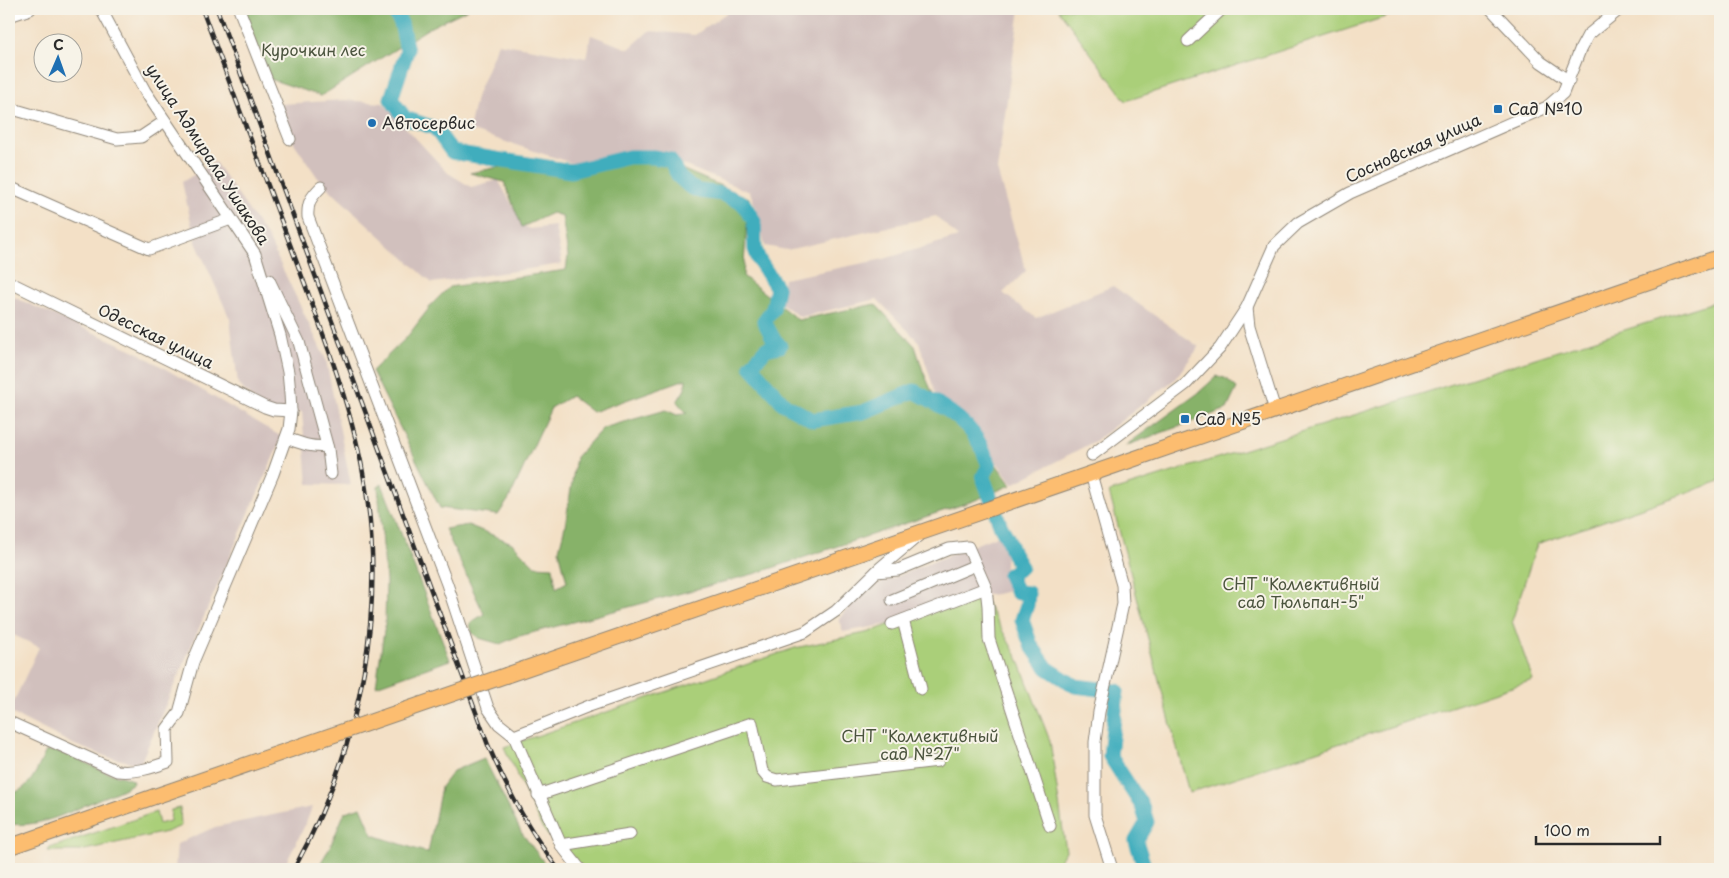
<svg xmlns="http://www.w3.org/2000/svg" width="1729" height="878" font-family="'Playpen Sans',sans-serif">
  <rect width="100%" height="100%" fill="#f7f3e8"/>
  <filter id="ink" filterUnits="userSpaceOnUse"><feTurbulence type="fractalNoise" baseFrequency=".02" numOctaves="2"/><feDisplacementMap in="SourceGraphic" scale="10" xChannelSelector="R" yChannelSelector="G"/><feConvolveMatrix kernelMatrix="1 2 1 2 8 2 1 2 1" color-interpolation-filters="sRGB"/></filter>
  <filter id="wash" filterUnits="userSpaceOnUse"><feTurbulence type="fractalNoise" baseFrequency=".0096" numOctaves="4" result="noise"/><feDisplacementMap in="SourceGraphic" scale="20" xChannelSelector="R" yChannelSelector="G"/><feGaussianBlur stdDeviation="1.12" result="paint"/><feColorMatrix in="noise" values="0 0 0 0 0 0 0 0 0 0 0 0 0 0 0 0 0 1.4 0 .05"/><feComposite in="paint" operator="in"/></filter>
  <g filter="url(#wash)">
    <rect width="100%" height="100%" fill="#f3e0c6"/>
    <g fill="#d1c0bd">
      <polygon points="732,9 1020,9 997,170 1026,271 1003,293 1036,318 1113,286 1199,347 1174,380 1095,441 1013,484 965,419 937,399 919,342 877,299 800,317 780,302 784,279 884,259 958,237 936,216 787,250 765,246 755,206 750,192 681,164 665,153 629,150 575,164 469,130 476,97 498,43 586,58 591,35 629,49 649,31 695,35"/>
      <polygon points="344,100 383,103 448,173 471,187 498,180 524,226 530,229 555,226 562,264 432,283 320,181 290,137 281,104"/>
      <polygon points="215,162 268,238 326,360 351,485 308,484 302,412 264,410 238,384 230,319 195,240 182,182"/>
      <polygon points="9,295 135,351 282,437 140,764 108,757 75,745 9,712 39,647 9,633"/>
      <polygon points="999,535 1006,551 1004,577 1012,590 997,594 969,597 901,622 843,632 839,619 855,599 878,584"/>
      <polygon points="312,807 306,823 283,869 175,869 177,844 215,827"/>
    </g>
    <g fill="#aacf79" stroke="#6a7d52">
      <polygon points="1058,9 1410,9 1126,101"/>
      <polygon points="1720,300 1720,481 1537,544 1512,621 1533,680 1189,793 1109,492"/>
      <polygon points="979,590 1018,658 1050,741 1066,851 1054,869 573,869 541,826 504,747 795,648 870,632"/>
      <polygon points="180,808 181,826 166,832 80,851 48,851 50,848 156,812 159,824 170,821 171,810"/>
    </g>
    <g fill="#87b269" stroke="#596e4a">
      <polygon points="242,9 468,9 429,28 321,96 267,78"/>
      <polygon points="602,159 663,161 749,198 743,276 798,320 875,304 915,346 923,371 936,401 966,422 1011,485 973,501 757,573 516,637 500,644 479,638 472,633 470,623 484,614 445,529 468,525 512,543 535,566 553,567 556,588 567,582 559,550 565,526 576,457 603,428 666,410 677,415 687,413 677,402 685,389 686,379 592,412 571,396 551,408 509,499 498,515 440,508 372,371 407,337 433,303 449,287 566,270 568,256 562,216 552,213 522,227 504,182 470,173 518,163 584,175"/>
      <polygon points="1217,376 1225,378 1237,388 1227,409 1125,446 1197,394"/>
      <polygon points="382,484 450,660 376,686 385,624 386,581 378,487"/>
      <path d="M 46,751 C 66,750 87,765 106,772 C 114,775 124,776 132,780 L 133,783 C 123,790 112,794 101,798 C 72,811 41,828 9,824 L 9,794 C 31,790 37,769 46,751 Z"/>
      <polygon points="484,758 521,832 549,869 317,869 329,849 345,812 361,807 373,835 428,853 441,787 453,771"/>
    </g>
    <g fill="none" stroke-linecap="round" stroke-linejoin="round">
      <path stroke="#3fadbd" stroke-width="15" d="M 392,9 L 401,23 L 407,51 L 391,99 L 405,118 L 435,128 L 452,152 L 571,171 L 629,157 L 653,157 L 670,160 L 679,177 L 690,187 L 699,191 L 722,194 L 743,203 L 754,221 L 755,249 L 759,260 L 777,288 L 773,309 L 764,321 L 773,338 L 780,346 L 766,349 L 751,366 L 784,404 L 813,420 L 863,412 L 914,391 C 937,403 965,418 978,441 C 983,449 986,458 989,466 L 983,477 L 1001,527 L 1007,537 L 1013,554 L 1021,567 L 1009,575 L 1017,592 L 1028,593 L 1027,605 L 1022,620 L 1031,645 L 1047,668 L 1075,686 L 1117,691 L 1110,756 L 1142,806 L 1147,822 L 1136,841 L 1145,869"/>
    </g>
  </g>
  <g filter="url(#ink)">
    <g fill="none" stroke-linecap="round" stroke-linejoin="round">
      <g stroke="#8f8678" stroke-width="13">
        <g id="minor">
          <polyline points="239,9 290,139"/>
          <polyline points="1491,9 1541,62 1569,81"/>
          <polyline points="9,16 30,9"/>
          <polyline points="1188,41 1222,9"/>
          <polyline points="9,108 117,139 141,137 165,121"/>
          <polyline points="9,187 149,249 231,219"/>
          <path d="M 321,187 C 311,197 307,203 308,217 L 447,584 L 488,708 L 499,724 L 514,736 L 561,845 L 630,834"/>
          <polyline points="269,280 299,342 328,449 331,474"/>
          <polyline points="9,282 265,407 274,410 291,411"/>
          <polyline points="1247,307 1249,326 1275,410"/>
          <path d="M 286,438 C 300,443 311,448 327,446"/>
          <polyline points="1092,455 1186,384 1220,348 1247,307 1274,246 1298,223 1350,193 1547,107 1563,93 1580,50 1588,35 1620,9"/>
          <polyline points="1091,474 1122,585 1123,604 1099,712 1095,742 1095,815 1112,869"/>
          <polyline points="876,572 898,570 949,549 968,547 986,588 892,624"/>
          <polyline points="986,588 988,606 989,639 1050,826"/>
          <polyline points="892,600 976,565"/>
          <polyline points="903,620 921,689"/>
          <path d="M 9,722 L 117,771 C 136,773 151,768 168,762 L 167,729 L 179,713 L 193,662 L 273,474 L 289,429 L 291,411 L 290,393 L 288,372 L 280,335 L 255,254 L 145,91 L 101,9"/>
          <polyline points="514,736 589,706 805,632 836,611 880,568 918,536"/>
          <polyline points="538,795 752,723 762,771 767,777 777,780 938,761"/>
          <polyline points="561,845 580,869"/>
        </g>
      </g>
      <g stroke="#8f8678" stroke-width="17">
        <g id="major">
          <polyline points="507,675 1720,257"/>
          <polyline points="9,847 153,797"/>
        </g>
      </g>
      <use href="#minor" stroke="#fff" stroke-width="11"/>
      <use href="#major" stroke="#fcbd6f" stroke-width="15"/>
      <g stroke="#2b2b2b" stroke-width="4.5">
        <g id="rail">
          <path d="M 202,9 C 233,91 263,173 294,255 C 319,323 346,391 361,462 C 390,601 362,746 294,869"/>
          <path d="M 217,9 L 488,745 C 507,789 529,831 558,869"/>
        </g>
      </g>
      <use href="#rail" stroke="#f7f3e8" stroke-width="2.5" stroke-dasharray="8" stroke-linecap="butt"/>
      <g stroke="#8f8678" stroke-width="17" stroke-linecap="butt">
        <polyline id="major-bridge" points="153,797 507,675"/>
      </g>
      <use href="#major-bridge" stroke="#fcbd6f" stroke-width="15"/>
    </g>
  </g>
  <g fill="#1f6fb2" stroke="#f7f3e8" stroke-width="2">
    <rect x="1493" y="104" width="10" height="10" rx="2.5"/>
    <circle cx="372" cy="123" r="5"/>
    <rect x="1180" y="414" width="10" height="10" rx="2.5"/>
  </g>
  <g text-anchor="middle" stroke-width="4" stroke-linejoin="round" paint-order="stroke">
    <g font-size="16" fill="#4b543e" stroke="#f7f3e8">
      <text x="313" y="56">Курочкин лес</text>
      <text x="1301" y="590">СНТ "Коллективный<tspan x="1301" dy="18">сад Тюльпан-5"</tspan></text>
      <text x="920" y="742">СНТ "Коллективный<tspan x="920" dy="18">сад №27"</tspan></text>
    </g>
    <g font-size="16" fill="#2b2b2b" stroke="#f7f3e8" text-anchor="start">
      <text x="1508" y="115">Сад №10</text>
      <text x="382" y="129">Автосервис</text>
      <text x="1195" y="425">Сад №5</text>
    </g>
    <g font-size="16" fill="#2b2b2b" stroke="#f7f3e8">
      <text transform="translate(1413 148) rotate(-24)" y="6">Сосновская улица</text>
      <text transform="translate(208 154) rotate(57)" y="6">улица Адмирала Ушакова</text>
      <text transform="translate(156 336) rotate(26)" y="6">Одесская улица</text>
    </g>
  </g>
  <rect width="1729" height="878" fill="none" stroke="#f7f3e8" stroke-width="30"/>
  <g transform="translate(58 58) rotate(2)"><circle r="24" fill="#f7f3e8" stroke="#a5a39c"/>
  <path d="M0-4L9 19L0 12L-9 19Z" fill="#1f6fb2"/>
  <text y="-8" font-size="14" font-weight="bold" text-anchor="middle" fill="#2b2b2b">С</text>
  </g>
  <path d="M1536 836v8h124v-8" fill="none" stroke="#2b2b2b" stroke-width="2.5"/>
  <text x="1544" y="836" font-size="15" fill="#2b2b2b" stroke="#f7f3e8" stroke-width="4" paint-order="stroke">100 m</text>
</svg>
